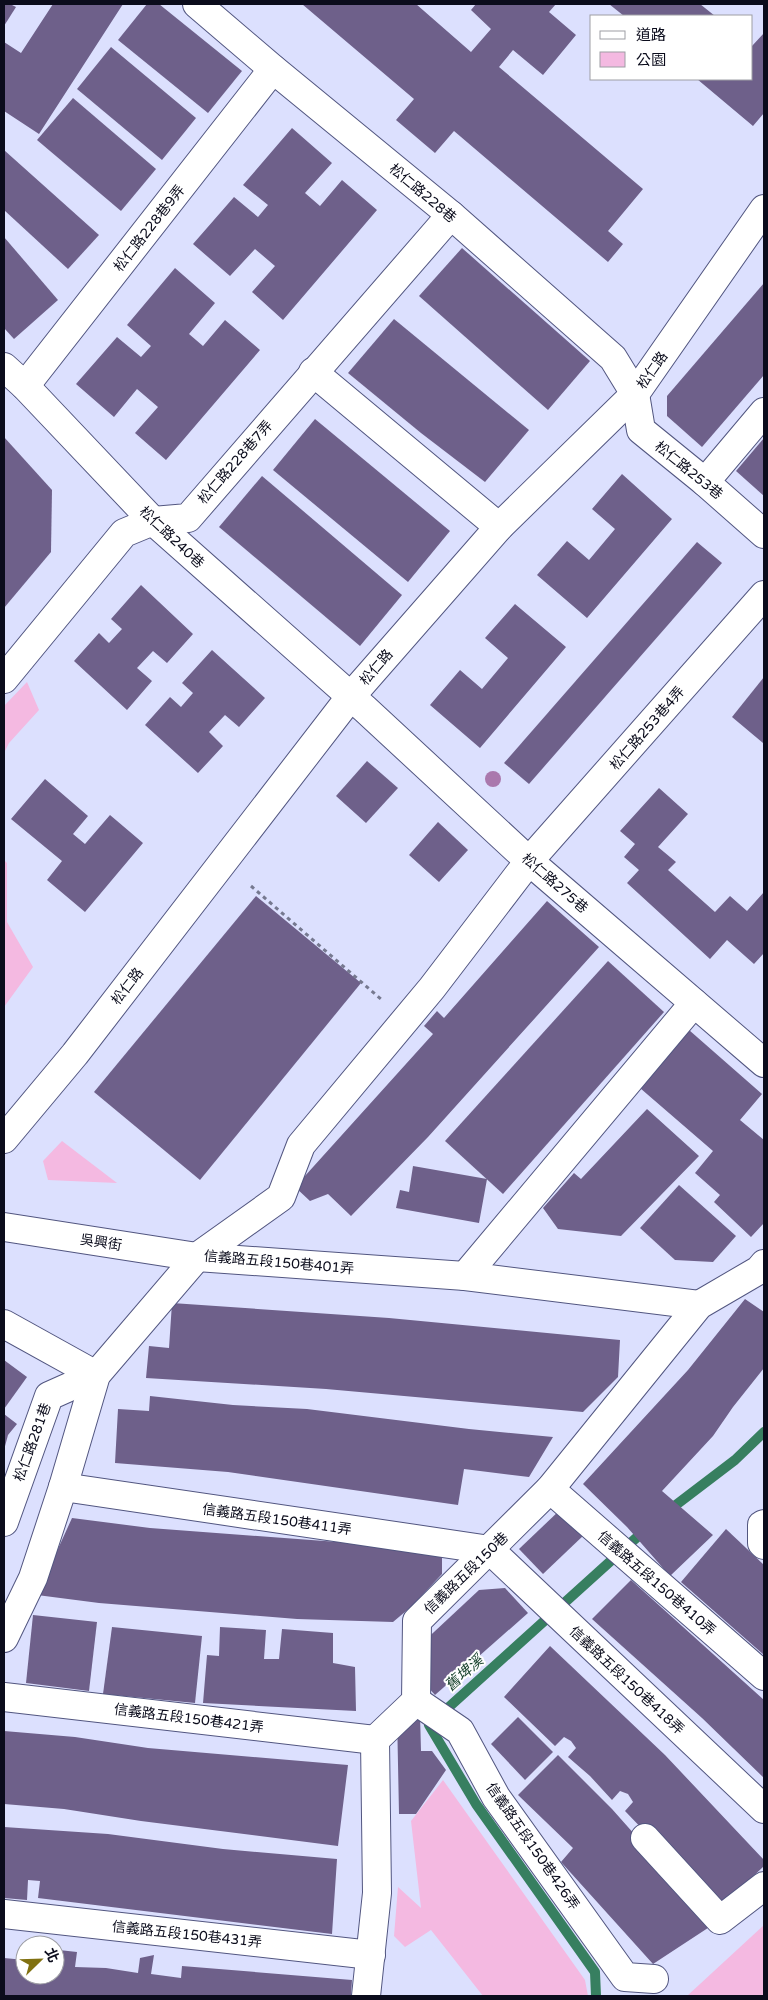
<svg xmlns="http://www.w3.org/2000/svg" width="768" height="2000" font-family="'Varela Round','Noto Sans TC',sans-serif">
  <rect width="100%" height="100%" fill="#dce0fe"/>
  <g fill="#f4b9e1">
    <polygon points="27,682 39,710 9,743 4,753 4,706"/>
    <polygon points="4,860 7,863 7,922 33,967 4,1007"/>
    <polygon points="62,1141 117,1183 48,1180 43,1161"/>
    <polygon points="443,1780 585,1980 588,1996 483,1996 431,1930 405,1947 394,1936 398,1887 421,1908 411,1821"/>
    <polygon points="764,1925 764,1996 687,1996"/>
  </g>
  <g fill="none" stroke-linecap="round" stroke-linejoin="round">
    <g stroke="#377f60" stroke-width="10">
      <polyline points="668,1511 735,1460 764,1432"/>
      <polyline points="596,1996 595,1972 476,1804 429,1725 645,1530"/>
    </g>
  </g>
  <g fill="#6e608a">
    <polygon points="4,4 10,4 16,7 4,26"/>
    <polygon points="53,4 123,4 39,134 4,111 4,42 21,53"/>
    <polygon points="147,4 159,4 242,71 208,113 118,40"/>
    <polygon points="302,4 416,4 471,52 491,29 471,10 476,4 556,4 549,12 576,35 543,75 513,50 499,67 643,189 608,231 623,244 608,262 454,131 435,153 396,120 414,99"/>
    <polygon points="609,4 700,4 715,16 624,16"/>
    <polygon points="764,33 764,113 753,126 697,79 752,79 752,46"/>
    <polygon points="111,47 196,118 162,160 77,89"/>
    <polygon points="73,98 156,169 121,211 37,140"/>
    <polygon points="292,128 332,163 305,193 320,206 342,180 377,210 283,320 252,292 275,266 255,249 230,276 193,244 234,197 258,217 268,205 243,185"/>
    <polygon points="4,150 99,235 68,269 4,210"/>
    <polygon points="4,237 58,300 14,339 4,328"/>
    <polygon points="462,248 590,361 548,410 419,296"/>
    <polygon points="175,268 215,303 189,334 203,346 225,320 260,350 166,460 135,433 158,407 137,389 114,417 76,384 117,337 141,357 151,346 127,325"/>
    <polygon points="764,283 764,375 702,447 667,416 667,396"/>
    <polygon points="394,319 529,430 485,482 421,433 348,373"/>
    <polygon points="315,419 450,531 408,582 273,470"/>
    <polygon points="4,437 52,490 51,552 4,608"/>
    <polygon points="764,438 764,496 736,471"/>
    <polygon points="622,474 672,519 587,618 537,575 567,541 589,560 615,529 592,509"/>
    <polygon points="262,476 402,595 360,646 219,527"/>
    <polygon points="697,542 722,563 529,784 504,763"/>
    <polygon points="141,585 193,634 167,663 153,651 137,668 152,681 127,710 74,661 99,633 109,643 122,629 111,619"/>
    <polygon points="515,604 566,647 480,748 430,705 460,670 482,689 508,658 485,638"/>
    <polygon points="212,650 265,698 239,727 225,715 209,732 223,746 198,773 145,725 170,697 181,707 193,693 182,683"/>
    <polygon points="764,677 764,741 763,743 732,717"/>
    <polygon points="367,761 398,788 366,823 336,796"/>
    <polygon points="45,779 88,816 73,834 85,844 110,815 143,843 85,912 47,880 62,861 11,819"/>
    <polygon points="659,788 688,814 658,847 676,862 668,870 715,912 730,896 747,911 764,892 764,953 754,964 727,940 710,959 627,883 639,870 624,857 635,844 620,831"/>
    <polygon points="438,822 468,850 439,882 409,855"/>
    <polygon points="256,896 361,983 200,1180 94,1092"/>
    <polygon points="547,901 599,947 428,1137 351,1216 328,1194 310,1201 295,1187 433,1034 424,1026 437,1011 444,1018"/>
    <polygon points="608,961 664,1012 503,1194 445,1141"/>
    <polygon points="689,1030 762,1094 740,1120 764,1140 764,1223 751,1237 714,1202 720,1195 695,1173 713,1151 640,1088"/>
    <polygon points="647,1109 699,1156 621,1236 558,1229 543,1208 574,1173 581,1179"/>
    <polygon points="413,1166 487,1179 479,1223 396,1208 400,1190 409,1192"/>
    <polygon points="679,1185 736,1236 713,1262 675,1260 640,1228"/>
    <polygon points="745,1299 764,1312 764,1368 733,1407 713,1436 662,1491 713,1535 670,1576 627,1527 583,1484 688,1370"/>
    <polygon points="172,1303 389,1318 620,1340 618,1377 583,1412 326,1389 146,1378 149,1346 169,1348"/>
    <polygon points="4,1360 27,1377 4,1409"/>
    <polygon points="150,1396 233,1405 307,1409 469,1429 553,1437 529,1477 464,1469 458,1505 228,1472 115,1463 118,1409 149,1411"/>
    <polygon points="4,1414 17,1424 8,1435 4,1450"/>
    <polygon points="561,1509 585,1534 543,1574 519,1549"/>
    <polygon points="72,1518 150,1528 338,1542 380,1548 442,1548 442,1574 412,1606 393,1622 297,1619 99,1603 37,1595"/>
    <polygon points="726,1529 764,1565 764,1655 681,1582"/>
    <polygon points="631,1580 764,1700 764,1778 702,1718 592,1619"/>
    <polygon points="505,1588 528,1613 435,1695 404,1660 479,1590"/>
    <polygon points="33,1615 97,1622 89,1691 26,1683"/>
    <polygon points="112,1627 202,1636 195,1703 103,1694"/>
    <polygon points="220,1627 266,1630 264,1659 279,1659 282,1629 333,1633 333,1663 355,1667 356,1711 203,1703 207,1655 219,1656"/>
    <polygon points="550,1646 665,1755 764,1860 764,1866 719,1909 625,1811 633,1802 628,1794 620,1791 612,1800 590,1776 568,1757 576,1748 571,1741 564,1737 555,1746 504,1697"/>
    <polygon points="397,1714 420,1714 421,1751 432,1751 446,1770 416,1814 399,1814"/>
    <polygon points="518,1717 553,1752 525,1780 491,1744"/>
    <polygon points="4,1731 75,1737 148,1748 348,1765 338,1846 141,1821 64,1809 4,1804"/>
    <polygon points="558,1755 612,1809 714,1924 653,1964 561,1862 573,1848 518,1795"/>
    <polygon points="4,1827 108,1834 223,1849 337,1859 332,1934 38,1898 40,1881 28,1880 27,1900 4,1898"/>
    <polygon points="59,1950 77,1952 75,1967 106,1968 138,1973 140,1958 154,1955 151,1974 181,1978 182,1966 352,1980 351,1996 4,1996 4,1958 25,1960 25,1975 55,1975 55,1962 58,1962"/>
  </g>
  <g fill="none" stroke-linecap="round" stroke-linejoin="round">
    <g stroke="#525680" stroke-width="30">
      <g id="minor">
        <polyline points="197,4 273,69 451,215 613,358 635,394 641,430 705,482 764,534"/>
        <polyline points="4,367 25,386 153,521 365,709 529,861 764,1063"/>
        <polyline points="313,372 499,527"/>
        <polyline points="25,386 273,69"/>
        <polyline points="705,482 764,412"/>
        <polyline points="4,679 124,533 153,521 188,518 451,215"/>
        <polyline points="4,1139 75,1054 351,696 499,527 635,394 764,209"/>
        <polyline points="4,1227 197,1257 465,1276 699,1305"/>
        <polyline points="465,1276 694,1003"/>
        <polyline points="4,1324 96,1375"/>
        <polyline points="63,1487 490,1550 764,1809"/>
        <polyline points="550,1489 764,1676"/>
        <polyline points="4,1522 49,1396 96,1375"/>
        <polyline points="764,1524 762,1525 762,1543 764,1545"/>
        <polyline points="4,1638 33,1578 63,1487 96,1375 197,1257 281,1197 301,1145 432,988 529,861 764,595"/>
        <polyline points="4,1697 375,1740"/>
        <polyline points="416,1701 460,1731 496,1797 625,1977 654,1979"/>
        <polyline points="645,1838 720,1920 764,1886"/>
        <polyline points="4,1914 371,1955"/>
        <polyline points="366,1996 377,1893 375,1740 416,1701 417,1621 550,1489 699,1305 759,1270 764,1264"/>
      </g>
    </g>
    <polyline stroke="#767990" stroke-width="3" stroke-dasharray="4 4" stroke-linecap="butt" points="251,886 382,1000"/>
    <use href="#minor" stroke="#fff" stroke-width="28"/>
  </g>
  <circle fill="#aa78ad" cx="493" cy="779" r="8"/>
  <g text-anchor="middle" stroke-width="4" stroke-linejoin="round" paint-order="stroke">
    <g font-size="14" fill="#0b0c1c" stroke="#fff">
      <text transform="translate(423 193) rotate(40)" y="5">松仁路228巷</text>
      <text transform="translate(149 228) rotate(-52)" y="5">松仁路228巷9弄</text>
      <text transform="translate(652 370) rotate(-55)" y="5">松仁路</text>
      <text transform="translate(235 462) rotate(-49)" y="5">松仁路228巷7弄</text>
      <text transform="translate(689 470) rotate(39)" y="5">松仁路253巷</text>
      <text transform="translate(172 537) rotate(43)" y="5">松仁路240巷</text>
      <text transform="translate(376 667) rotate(-49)" y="5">松仁路</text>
      <text transform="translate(647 728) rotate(-49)" y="5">松仁路253巷4弄</text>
      <text transform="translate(555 883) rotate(41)" y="5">松仁路275巷</text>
      <text transform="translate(127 986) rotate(-52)" y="5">松仁路</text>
      <text transform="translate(101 1242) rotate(9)" y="5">吳興街</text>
      <text transform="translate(279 1262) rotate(5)" y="5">信義路五段150巷401弄</text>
      <text transform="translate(32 1442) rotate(-70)" y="5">松仁路281巷</text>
      <text transform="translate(277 1519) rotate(8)" y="5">信義路五段150巷411弄</text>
      <text transform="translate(466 1573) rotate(-44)" y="5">信義路五段150巷</text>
      <text transform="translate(657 1583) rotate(41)" y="5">信義路五段150巷410弄</text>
      <text transform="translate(627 1680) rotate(43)" y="5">信義路五段150巷418弄</text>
      <text transform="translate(189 1718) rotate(7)" y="5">信義路五段150巷421弄</text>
      <text transform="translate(533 1846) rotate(55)" y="5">信義路五段150巷426弄</text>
      <text transform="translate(187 1934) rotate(6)" y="5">信義路五段150巷431弄</text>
    </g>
    <g font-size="15" font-style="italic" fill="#1a442f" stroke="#fff">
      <text transform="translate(464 1673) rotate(-42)" y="5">舊埤溪</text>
    </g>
  </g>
  <rect width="768" height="2000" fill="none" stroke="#0b0c1c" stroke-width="10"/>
  <rect x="590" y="15" width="162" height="65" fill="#ffffff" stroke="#9d9ea4"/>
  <rect x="600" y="31" width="25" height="8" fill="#ffffff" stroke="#9d9ea4"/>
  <text x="636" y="40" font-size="15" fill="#0b0c1c">道路</text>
  <rect x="600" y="52" width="25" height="15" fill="#f4b9e1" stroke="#9d9ea4"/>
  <text x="636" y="65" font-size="15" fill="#0b0c1c">公園</text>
  <g transform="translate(40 1960) rotate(67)"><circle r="24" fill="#ffffff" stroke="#9d9ea4"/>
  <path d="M0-4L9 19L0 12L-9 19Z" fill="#817111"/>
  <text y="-8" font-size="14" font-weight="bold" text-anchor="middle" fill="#0b0c1c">北</text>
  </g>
</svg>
